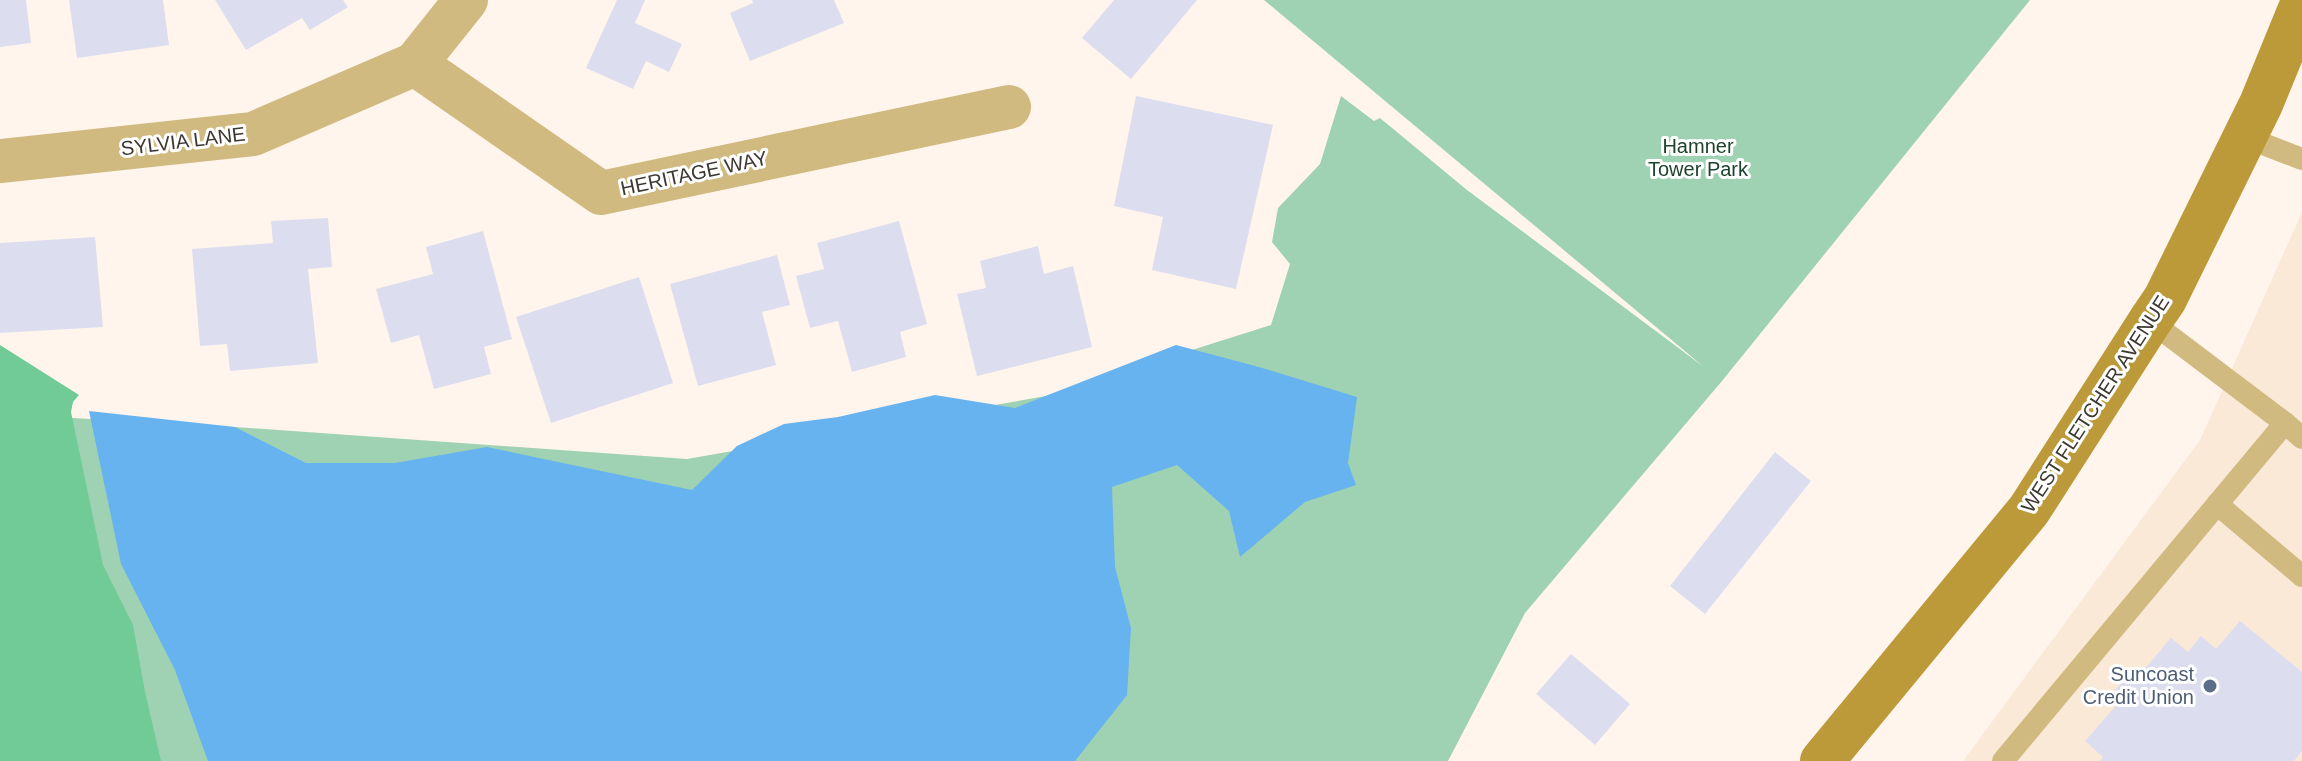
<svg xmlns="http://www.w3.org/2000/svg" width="2302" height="761" font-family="Helvetica,sans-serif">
  <rect width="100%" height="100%" fill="#fff5ec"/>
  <polygon fill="#fbe9d8" points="2302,212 2302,761 1963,761 2200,440"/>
  <polygon fill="#9fd2b2" points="1264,0 2030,0 1722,381 1525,613 1448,761 0,761 0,414 235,427 687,459 1046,396 1271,325 1290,264 1272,242 1278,208 1320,164 1341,96 1374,121 1380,118 1467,190 1704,367"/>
  <polygon fill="#70cb96" points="0,345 79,395 73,402 71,412 103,565 133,625 145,692 161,761 0,761"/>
  <polygon fill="#67b3f0" points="1176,345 1259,367 1357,397 1348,463 1356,485 1305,502 1240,557 1229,511 1177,465 1112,487 1115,567 1131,628 1127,695 1075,761 208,761 175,670 121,564 89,411 235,427 306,463 395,463 487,447 692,490 737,446 784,424 838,417 935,395 1015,408"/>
  <g fill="#ddddf0">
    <polygon points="0,0 26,0 31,43 0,47"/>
    <polygon points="69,0 163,0 169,45 77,58"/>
    <polygon points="215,0 343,0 348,7 310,30 302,18 246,50"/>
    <polygon points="617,0 645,0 635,23 682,44 669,72 646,61 633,89 586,68"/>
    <polygon points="752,0 834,0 844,23 750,61 730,13 753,3"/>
    <polygon points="1114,0 1197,0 1131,79 1082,38"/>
    <polygon points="1136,96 1273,125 1236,289 1152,270 1163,217 1114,206"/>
    <polygon points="328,218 332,267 308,269 318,363 230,371 227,344 200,346 192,249 273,243 271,221"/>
    <polygon points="899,221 927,324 900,332 906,357 852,372 838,321 810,328 796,276 824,269 817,243"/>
    <polygon points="483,231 512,339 484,347 491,374 434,389 419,335 391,343 376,289 433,274 426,247"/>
    <polygon points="95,237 103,327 0,333 0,243"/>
    <polygon points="1038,246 1044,274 1073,266 1092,347 977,376 957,294 986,288 980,261"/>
    <polygon points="777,255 790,305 762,312 776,365 698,386 670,284"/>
    <polygon points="639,277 673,383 551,423 516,317"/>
    <polygon points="1775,452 1811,481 1705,614 1670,586"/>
    <polygon points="2240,621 2302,672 2302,751 2294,761 2100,761 2103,757 2085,741 2120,701 2112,694 2129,674 2136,679 2171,638 2188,652 2201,636 2216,649"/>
    <polygon points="1571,654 1630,704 1595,745 1536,694"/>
  </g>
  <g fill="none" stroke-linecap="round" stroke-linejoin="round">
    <g stroke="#d0ba80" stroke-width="22">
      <polyline points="2245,137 2302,159"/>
      <polyline points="2150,321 2285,423 2302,438"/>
      <polyline points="2217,504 2302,576"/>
      <polyline points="2003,761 2285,423"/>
    </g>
    <g stroke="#d0ba80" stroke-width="44">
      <polyline points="415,64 601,193 1009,107"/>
      <polyline points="0,161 253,134 415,64 466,0"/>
    </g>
    <polyline stroke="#bd9a39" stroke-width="44" points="1822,761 2029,510 2150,321 2165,299 2261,104 2302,4"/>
  </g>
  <circle fill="#5c6f8a" stroke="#fff" stroke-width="3" cx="2210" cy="686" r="8"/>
  <g text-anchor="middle" stroke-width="6" stroke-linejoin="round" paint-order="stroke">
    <g font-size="20" fill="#3e3832" stroke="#fff">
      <text transform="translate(183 141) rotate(-7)" y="7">SYLVIA LANE</text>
      <text transform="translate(694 173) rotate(-12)" y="7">HERITAGE WAY</text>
      <text transform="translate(2095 404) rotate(-57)" y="7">WEST FLETCHER AVENUE</text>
    </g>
    <g font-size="20" fill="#1d432d" stroke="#fff">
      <text x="1698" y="153">Hamner<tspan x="1698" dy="23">Tower Park</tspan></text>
    </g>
    <g font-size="20" fill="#4e5e75" stroke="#fff" text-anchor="end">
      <text x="2194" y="681">Suncoast<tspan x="2194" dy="23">Credit Union</tspan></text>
    </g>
  </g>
</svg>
